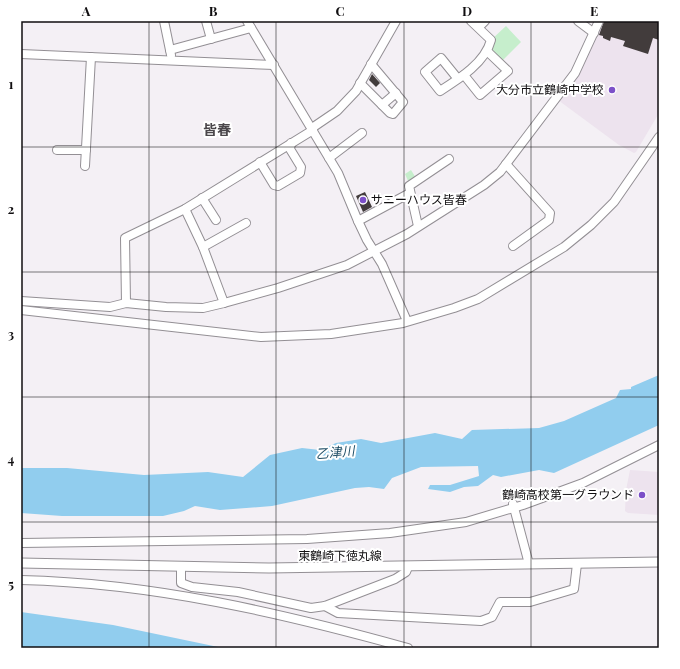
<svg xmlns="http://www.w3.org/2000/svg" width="680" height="669" font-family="'Playfair Display','Noto Sans JP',serif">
  <rect width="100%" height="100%" fill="#f4f0f5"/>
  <g fill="#ede3ee">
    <polygon points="601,21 659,21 659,113 636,152 634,153 619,145 558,100"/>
    <polygon points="630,470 659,472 659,515 628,513 625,511 626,490"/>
  </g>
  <g fill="#c6eecc">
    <polygon points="506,26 521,42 500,63 488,52 491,40"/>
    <polygon points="411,170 416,178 409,183 405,174"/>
  </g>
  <g fill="#91cdee">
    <polygon points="659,375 659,425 554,473 539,470 501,477 493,475 478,486 464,487 450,492 428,489 430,485 450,485 479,476 478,466 421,467 392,478 384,489 369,487 355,488 272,506 220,510 195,506 184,511 163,516 62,516 21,513 21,468 67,468 144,475 208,472 243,477 270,455 302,448 320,450 336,443 361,439 381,443 435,433 462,439 472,430 539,428 564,421 616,398 620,390 631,389 631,387"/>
    <polygon points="21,612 113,625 223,648 21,648"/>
  </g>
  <g fill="#423c3c">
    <polygon points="604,21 659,21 659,40 653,38 648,54 623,46 625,41 611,37 610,41 603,38 603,36 599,35"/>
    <polygon points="372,74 380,83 376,87 369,80"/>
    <polygon points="365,192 372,207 363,212 356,196"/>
  </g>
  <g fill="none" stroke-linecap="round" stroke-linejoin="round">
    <g stroke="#938f94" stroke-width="10">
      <g id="minor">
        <polyline points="164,21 171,55"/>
        <polyline points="206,21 211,39"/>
        <polyline points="247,21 338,173 358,221 367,240 382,264 407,321"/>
        <polyline points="578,21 594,33"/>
        <polyline points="479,27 485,21"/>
        <polyline points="170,50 251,28"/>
        <polyline points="21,54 274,65"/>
        <polyline points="464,75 480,95 508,71 488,52"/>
        <path d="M 458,79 L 441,58 L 425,72 L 440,91 C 459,79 485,63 491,40 L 471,21"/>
        <polyline points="360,83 390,113 393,114 403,102 371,64"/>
        <polyline points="382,105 396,93"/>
        <polyline points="312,128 337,111 356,91 396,21"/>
        <polyline points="57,150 86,150"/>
        <polyline points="329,158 362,133"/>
        <polyline points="260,162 274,185 278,186 300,173 301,167 290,149 291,143"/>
        <polyline points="506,164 550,213 549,220 513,246"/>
        <polyline points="85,166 91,57"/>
        <polyline points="202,198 216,220"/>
        <polyline points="185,209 203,247 224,303"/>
        <polyline points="358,221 410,193"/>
        <polyline points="418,226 409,186 449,159"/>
        <polyline points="203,247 246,223"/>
        <polyline points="21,301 110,307 126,303 166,307 203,308 224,303 278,288 347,265 407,234 484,185 500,172 575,73 599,21"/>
        <polyline points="126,303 125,238 185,209 313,130"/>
        <polyline points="21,310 261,337 331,334 403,323 454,308 478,299 564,247 591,225 614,202 659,137"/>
        <polyline points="513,504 529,564"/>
        <polyline points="21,543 307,539 390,533 466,522 523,505 583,483 659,445"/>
        <polyline points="181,567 181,583 192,587 238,592 311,608 325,606 395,579 406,572 408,567"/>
        <path d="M 21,580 C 153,583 282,613 408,648"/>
        <polyline points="325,606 338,613 481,621 492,617 500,602 530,602 574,589 577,564"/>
      </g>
    </g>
    <g stroke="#938f94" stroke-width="11">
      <polyline id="tertiary" points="21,563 269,568 659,562"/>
    </g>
    <use href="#minor" stroke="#fff" stroke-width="8"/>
    <use href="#tertiary" stroke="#fff" stroke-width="9"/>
  </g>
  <path fill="none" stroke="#100e10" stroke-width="1" stroke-opacity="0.55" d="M 149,21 L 149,648M 276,21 L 276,648M 404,21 L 404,648M 531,21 L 531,648M 21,147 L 659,147M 21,272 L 659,272M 21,397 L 659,397M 21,522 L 659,522"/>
  <g fill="#7c50c8" stroke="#fff" stroke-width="1.5">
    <circle cx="612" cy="90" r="4"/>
    <circle cx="363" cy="200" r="4"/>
    <circle cx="642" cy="495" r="4"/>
  </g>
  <g text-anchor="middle" stroke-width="4" stroke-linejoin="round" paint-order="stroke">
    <g font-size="12" fill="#100e10" stroke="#fff" text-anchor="end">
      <text x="604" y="94">大分市立鶴崎中学校</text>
      <text x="371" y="204" text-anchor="start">サニーハウス皆春</text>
      <text x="634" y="499">鶴崎高校第一グラウンド</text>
    </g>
    <g font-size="12" fill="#100e10" stroke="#fff">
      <text x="340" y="560">東鶴崎下徳丸線</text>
    </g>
    <g font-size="13" font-style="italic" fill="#1f4e66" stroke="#fff">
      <text transform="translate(335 452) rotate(-5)" y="5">乙津川</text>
    </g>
    <g font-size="14" font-weight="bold" fill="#4b474b" stroke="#fff">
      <text x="217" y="135">皆春</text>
    </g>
  </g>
  <rect width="680" height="669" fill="none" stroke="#ffffff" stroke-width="44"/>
  <rect x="22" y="22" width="636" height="625" fill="none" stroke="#100e10" stroke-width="1.5"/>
  <g font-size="13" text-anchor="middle" font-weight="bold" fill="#100e10">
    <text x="86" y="16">A</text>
    <text x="213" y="16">B</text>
    <text x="340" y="16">C</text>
    <text x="467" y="16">D</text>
    <text x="594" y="16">E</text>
    <text x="11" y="89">1</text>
    <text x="11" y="214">2</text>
    <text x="11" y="339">3</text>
    <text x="11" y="464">4</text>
    <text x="11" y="589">5</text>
  </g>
</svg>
